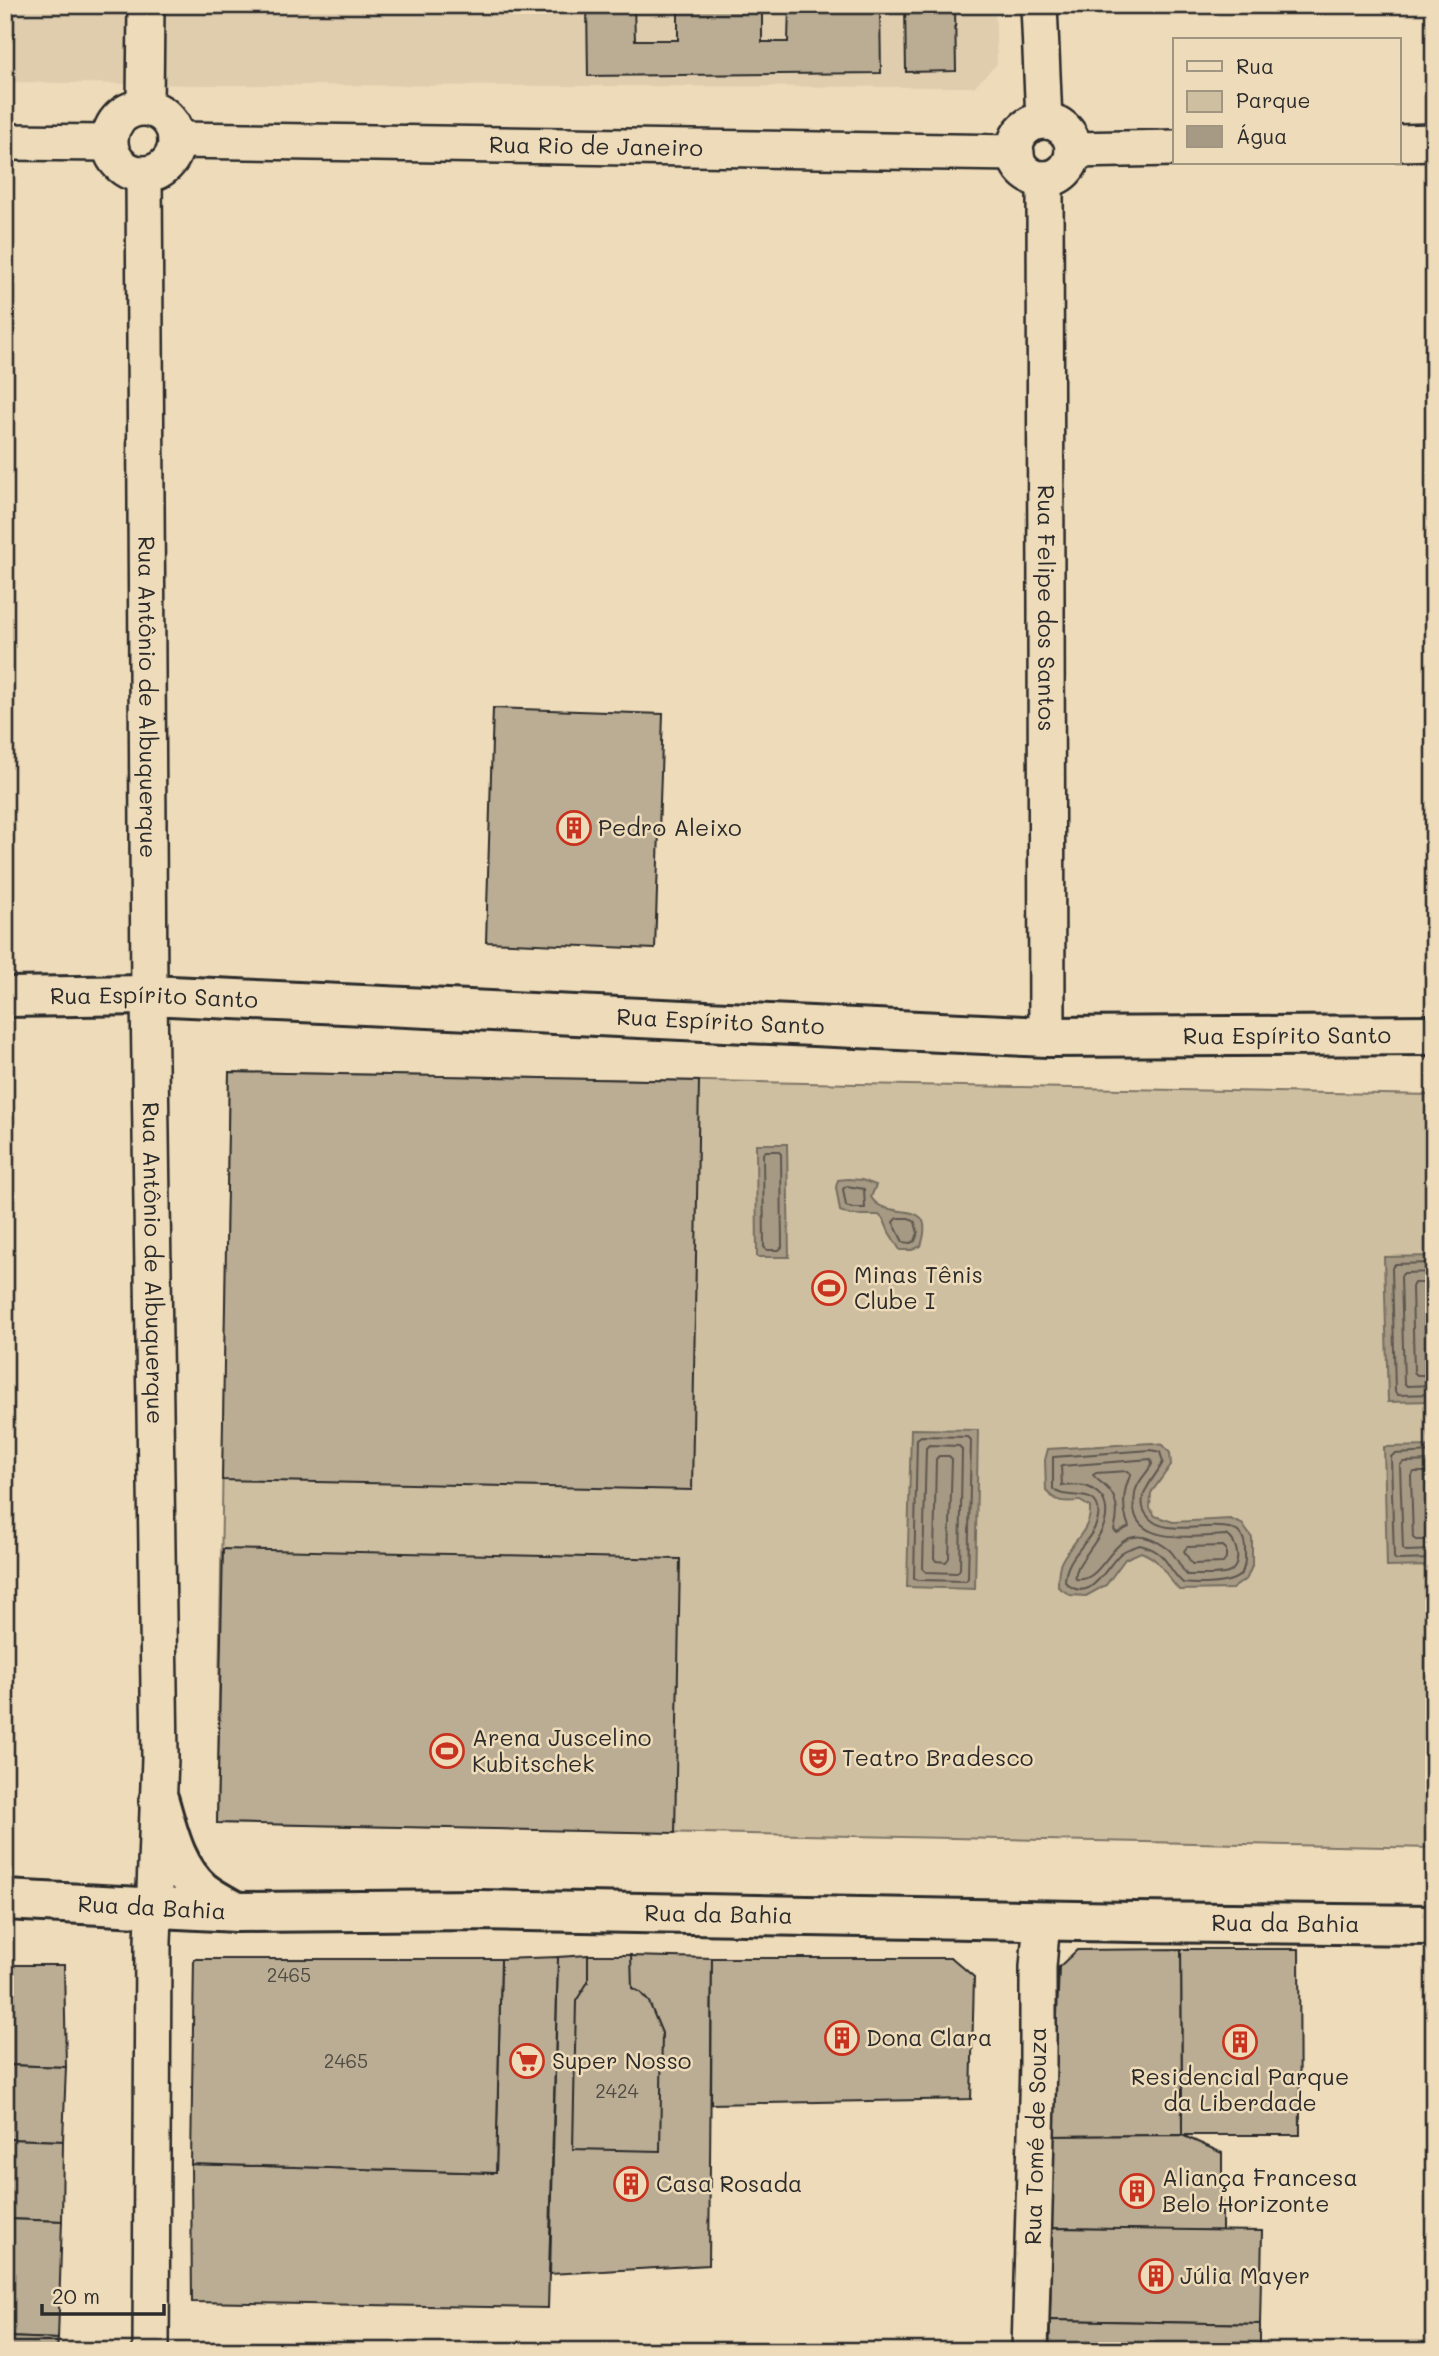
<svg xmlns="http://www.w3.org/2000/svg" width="1439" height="2356" font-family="Mali,sans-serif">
  <rect width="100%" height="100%" fill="#eedbb9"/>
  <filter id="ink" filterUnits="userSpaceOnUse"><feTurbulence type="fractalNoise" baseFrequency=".0143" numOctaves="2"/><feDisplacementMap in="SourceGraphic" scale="14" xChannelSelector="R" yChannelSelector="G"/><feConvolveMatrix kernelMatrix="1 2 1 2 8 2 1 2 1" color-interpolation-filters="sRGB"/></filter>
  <g filter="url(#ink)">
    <polygon fill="#dfcdae" points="5,5 995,5 997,64 974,87 200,85 5,82"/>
    <polygon fill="#cfbfa1" stroke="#7d7566" stroke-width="2" points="229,1072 1434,1095 1434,1848 217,1823"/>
    <g fill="#a79a84" stroke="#756e60" stroke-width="2">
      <polygon points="756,1144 787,1144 789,1257 757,1257"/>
      <path d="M 848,1179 L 862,1180 L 876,1185 L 871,1197 C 887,1224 938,1194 921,1246 L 912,1250 L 900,1250 L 889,1232 L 884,1220 L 879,1215 L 850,1215 L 840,1211 L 836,1187 L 838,1180 Z"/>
      <polygon points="1434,1256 1434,1401 1388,1402 1384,1257"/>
      <polygon points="911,1429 978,1430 975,1589 907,1587"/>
      <path d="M 1152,1443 L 1163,1445 L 1170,1453 L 1171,1465 L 1151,1493 L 1150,1508 L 1155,1516 L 1173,1522 L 1230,1519 L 1242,1524 L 1252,1538 L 1252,1566 L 1247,1578 L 1232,1589 L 1179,1590 C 1164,1574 1162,1560 1141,1552 L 1125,1559 L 1106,1585 L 1086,1596 L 1070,1595 L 1058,1587 C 1058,1580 1058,1572 1060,1565 C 1067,1545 1092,1532 1090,1507 L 1080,1501 C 1064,1502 1057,1503 1046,1491 L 1045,1460 L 1048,1449 Z"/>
      <polygon points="1434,1446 1434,1566 1387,1567 1384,1447"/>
    </g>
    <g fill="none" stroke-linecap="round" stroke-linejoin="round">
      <g stroke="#5d574f" stroke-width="2">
        <polygon points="766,1151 778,1151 781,1154 782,1247 779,1250 767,1250 764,1247 763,1154"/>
        <polygon points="847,1186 864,1189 865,1208 852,1208 846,1206 843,1189"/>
        <polygon points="897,1218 909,1218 915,1222 918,1233 915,1241 910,1243 903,1242 893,1222"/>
        <polyline points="1434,1263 1395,1264 1392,1268 1395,1392 1398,1395 1434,1394"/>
        <polyline points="1434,1272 1404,1273 1401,1276 1404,1383 1407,1386 1434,1385"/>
        <polyline points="1434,1283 1414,1283 1412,1287 1414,1372 1417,1375 1434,1375"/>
        <polygon points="921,1436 968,1437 971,1440 968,1578 966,1581 918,1580 914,1578 917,1439"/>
        <polygon points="929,1445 959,1446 962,1449 960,1569 957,1573 926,1572 923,1569 926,1448"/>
        <path d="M 1151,1450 L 1160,1452 L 1163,1462 C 1156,1477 1134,1496 1146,1514 C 1166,1548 1245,1503 1245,1549 C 1245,1558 1246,1568 1240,1575 C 1230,1585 1197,1585 1183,1583 C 1165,1567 1169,1552 1140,1545 C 1134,1547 1125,1549 1120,1554 C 1106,1566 1090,1607 1065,1582 C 1065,1555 1094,1541 1098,1518 C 1103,1485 1065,1502 1053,1489 L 1053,1457 Z"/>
        <polyline points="1434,1452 1394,1454 1391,1457 1394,1558 1397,1560 1434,1559"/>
        <polygon points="939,1456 949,1456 952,1459 949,1558 946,1562 936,1561 934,1558 936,1459"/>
        <path d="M 1151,1459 L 1152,1464 C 1148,1472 1140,1479 1137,1487 C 1134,1492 1135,1498 1134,1503 C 1131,1547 1199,1536 1226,1535 C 1238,1540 1243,1567 1228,1573 C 1219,1576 1197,1575 1187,1575 C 1179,1567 1177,1555 1167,1548 C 1112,1508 1109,1585 1076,1579 C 1071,1561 1114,1535 1105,1504 C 1103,1496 1093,1488 1085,1486 C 1078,1484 1069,1486 1062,1486 L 1061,1466 Z"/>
        <polyline points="1434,1461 1403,1462 1400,1466 1403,1549 1406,1551 1434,1550"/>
        <path d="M 1128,1471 L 1131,1474 C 1122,1492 1122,1509 1129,1527 L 1117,1533 L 1114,1530 C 1119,1515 1118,1497 1106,1487 C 1101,1482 1097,1480 1093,1475 L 1096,1473 Z"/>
        <polyline points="1434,1472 1414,1472 1411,1476 1413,1538 1416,1540 1434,1540"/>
        <polygon points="1223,1546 1226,1549 1226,1559 1223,1563 1192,1564 1184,1551 1187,1547"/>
      </g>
    </g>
    <g fill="#bbad94" stroke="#2b2b2b" stroke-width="2">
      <polygon points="587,5 634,5 635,40 678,40 678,5 762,5 762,42 788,42 789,5 880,5 881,73 588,76"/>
      <polygon points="905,5 955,5 956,71 906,72"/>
      <polygon points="493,708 663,714 655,949 486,942"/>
      <polygon points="229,1072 699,1081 692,1490 222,1480"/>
      <polygon points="223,1549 680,1559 675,1833 217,1823"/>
      <polygon points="1181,1949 1299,1949 1300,2135 1182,2135"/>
      <polygon points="1181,1949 1182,2135 1052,2136 1059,1967 1077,1950"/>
      <polygon points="588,1955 712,1958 709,2265 550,2274 558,1957"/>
      <polygon points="588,1955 631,1955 632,1988 640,1992 649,2002 662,2033 660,2151 573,2149 576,2001 588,1982"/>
      <polygon points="558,1957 548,2308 192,2302 191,2164 496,2173 501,1959"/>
      <polygon points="712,1958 952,1958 974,1977 971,2099 711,2104"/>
      <polygon points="194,1959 501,1959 496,2173 191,2164"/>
      <polygon points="5,1965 64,1965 66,2067 5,2065"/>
      <polygon points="5,2065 66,2067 63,2141 5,2139"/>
      <polygon points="1182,2135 1222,2153 1222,2231 1052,2228 1052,2136"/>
      <polygon points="5,2139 63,2141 62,2221 5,2219"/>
      <polygon points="5,2219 62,2221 58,2339 5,2337"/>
      <polygon points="1052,2228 1262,2231 1260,2324 1050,2320"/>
      <polygon points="1050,2320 1260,2324 1260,2351 1049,2351"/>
      <polygon points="5,2337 58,2339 57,2351 5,2351"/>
    </g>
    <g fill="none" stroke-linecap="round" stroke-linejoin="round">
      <g stroke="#2b2b2b" stroke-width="40">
        <g id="minor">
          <polyline points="1039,5 1044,121"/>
          <polyline points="145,107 146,5"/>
          <circle cx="143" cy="141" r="33"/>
          <circle cx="1044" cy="150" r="29"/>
          <path id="s1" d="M 176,140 L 1016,153"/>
          <polyline points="5,142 109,143"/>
          <polyline points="1399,143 1434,142"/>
          <polyline points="1073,150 1175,148"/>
          <path id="s2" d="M 144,175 L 149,995 L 160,1758 L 153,1942 L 151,2351"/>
          <path id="s3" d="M 1045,179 L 1047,1037"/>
          <path id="s4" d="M 1030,2351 L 1038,2063 L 1038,1967 L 1042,1920"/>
        </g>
      </g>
      <g stroke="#2b2b2b" stroke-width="44">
        <g id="tertiary">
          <path id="s5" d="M 5,997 L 149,995 L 1047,1037 L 1434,1035"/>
          <path d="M 159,1801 C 168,1832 176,1869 202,1891 C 212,1899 224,1905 235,1911"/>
          <path id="s6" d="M 5,1900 L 237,1912 L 479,1910 L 1133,1922 L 1434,1925"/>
        </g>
      </g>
      <use href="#minor" stroke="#eedbb9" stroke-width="35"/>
      <use href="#tertiary" stroke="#eedbb9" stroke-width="38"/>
    </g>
  </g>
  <defs>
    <g id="building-ring" transform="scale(1.75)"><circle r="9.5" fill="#eedbb9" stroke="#c8321e" stroke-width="1.5"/><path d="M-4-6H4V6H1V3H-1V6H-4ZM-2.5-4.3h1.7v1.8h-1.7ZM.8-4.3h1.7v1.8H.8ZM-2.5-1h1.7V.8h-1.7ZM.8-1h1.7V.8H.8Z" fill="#c8321e"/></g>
    <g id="stadium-ring" transform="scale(1.75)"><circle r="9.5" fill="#eedbb9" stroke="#c8321e" stroke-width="1.5"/><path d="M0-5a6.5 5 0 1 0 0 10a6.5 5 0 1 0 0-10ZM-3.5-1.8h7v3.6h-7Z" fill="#c8321e"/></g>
    <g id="theatre-ring" transform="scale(1.75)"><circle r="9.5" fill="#eedbb9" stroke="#c8321e" stroke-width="1.5"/><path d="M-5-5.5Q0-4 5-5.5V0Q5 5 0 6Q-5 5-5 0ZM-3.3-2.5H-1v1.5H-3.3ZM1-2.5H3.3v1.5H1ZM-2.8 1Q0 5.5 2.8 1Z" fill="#c8321e"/></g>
    <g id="supermarket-ring" transform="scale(1.75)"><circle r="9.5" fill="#eedbb9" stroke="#c8321e" stroke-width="1.5"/><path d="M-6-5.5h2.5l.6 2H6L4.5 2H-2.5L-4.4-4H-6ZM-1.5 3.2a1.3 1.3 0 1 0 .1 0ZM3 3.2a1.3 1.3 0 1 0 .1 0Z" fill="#c8321e"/></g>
  </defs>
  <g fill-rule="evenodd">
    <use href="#building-ring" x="574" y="828"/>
    <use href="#stadium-ring" x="829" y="1288"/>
    <use href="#stadium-ring" x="447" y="1751"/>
    <use href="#theatre-ring" x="818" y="1758"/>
    <use href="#building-ring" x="842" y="2038"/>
    <use href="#building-ring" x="1240" y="2042"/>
    <use href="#supermarket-ring" x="527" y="2061"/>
    <use href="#building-ring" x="631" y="2184"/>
    <use href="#building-ring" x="1137" y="2191"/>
    <use href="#building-ring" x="1156" y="2276"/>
  </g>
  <g text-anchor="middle" stroke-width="5" stroke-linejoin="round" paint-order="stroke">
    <g font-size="19" fill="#4f4c45">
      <text x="289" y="1982">2465</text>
      <text x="346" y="2068">2465</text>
      <text x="617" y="2098">2424</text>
    </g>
    <g font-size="23" fill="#2b2b2b" stroke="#eedbb9">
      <text dy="8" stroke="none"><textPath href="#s1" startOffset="420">Rua Rio de Janeiro</textPath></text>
      <text dy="8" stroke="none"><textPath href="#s3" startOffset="429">Rua Felipe dos Santos</textPath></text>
      <text dy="8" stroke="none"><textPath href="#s2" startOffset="522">Rua Antônio de Albuquerque</textPath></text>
      <text dy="8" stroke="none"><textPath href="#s5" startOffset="149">Rua Espírito Santo</textPath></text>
      <text dy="8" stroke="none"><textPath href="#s5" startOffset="716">Rua Espírito Santo</textPath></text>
      <text dy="8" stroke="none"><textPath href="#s5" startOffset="1283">Rua Espírito Santo</textPath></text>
      <text dy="8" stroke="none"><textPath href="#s2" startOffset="1088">Rua Antônio de Albuquerque</textPath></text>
      <text dy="8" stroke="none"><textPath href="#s6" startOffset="147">Rua da Bahia</textPath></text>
      <text dy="8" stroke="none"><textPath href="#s6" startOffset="714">Rua da Bahia</textPath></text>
      <text dy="8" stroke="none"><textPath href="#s6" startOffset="1281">Rua da Bahia</textPath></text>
      <text dy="8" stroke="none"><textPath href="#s4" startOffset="215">Rua Tomé de Souza</textPath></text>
    </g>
    <g font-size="23" fill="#2b2b2b" stroke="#eedbb9" text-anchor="start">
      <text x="598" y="836">Pedro Aleixo</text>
      <text x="854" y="1283">Minas Tênis<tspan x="854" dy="26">Clube I</tspan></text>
      <text x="472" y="1746">Arena Juscelino<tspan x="472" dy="26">Kubitschek</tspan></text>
      <text x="842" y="1766">Teatro Bradesco</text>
      <text x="866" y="2046">Dona Clara</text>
      <text x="552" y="2069">Super Nosso</text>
      <text x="1240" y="2085" text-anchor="middle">Residencial Parque<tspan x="1240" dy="26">da Liberdade</tspan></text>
      <text x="1162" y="2186">Aliança Francesa<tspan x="1162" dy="26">Belo Horizonte</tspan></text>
      <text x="656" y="2192">Casa Rosada</text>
      <text x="1180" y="2284">Júlia Mayer</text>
    </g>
  </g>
  <rect width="1439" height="2356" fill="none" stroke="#eedbb9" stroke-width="28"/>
  <rect x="14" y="14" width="1411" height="2328" fill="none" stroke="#2b2b2b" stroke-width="2.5" filter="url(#ink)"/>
  <rect x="1173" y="38" width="228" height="126" fill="#eedbb9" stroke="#a09580" stroke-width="2"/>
  <rect x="1187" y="61" width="35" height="10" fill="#eedbb9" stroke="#a09580" stroke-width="2"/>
  <text x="1236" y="74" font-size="21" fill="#2b2b2b">Rua</text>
  <rect x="1187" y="91" width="35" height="21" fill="#cfbfa1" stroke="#a09580" stroke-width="2"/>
  <text x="1236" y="108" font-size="21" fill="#2b2b2b">Parque</text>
  <rect x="1187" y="126" width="35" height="21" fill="#a79a84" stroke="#a09580" stroke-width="2"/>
  <text x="1236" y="144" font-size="21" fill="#2b2b2b">Água</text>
  <path d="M42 2304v10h122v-10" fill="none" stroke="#2b2b2b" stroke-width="3.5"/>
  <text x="52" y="2304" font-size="21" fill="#2b2b2b" stroke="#eedbb9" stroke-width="5" paint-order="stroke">20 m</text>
</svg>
